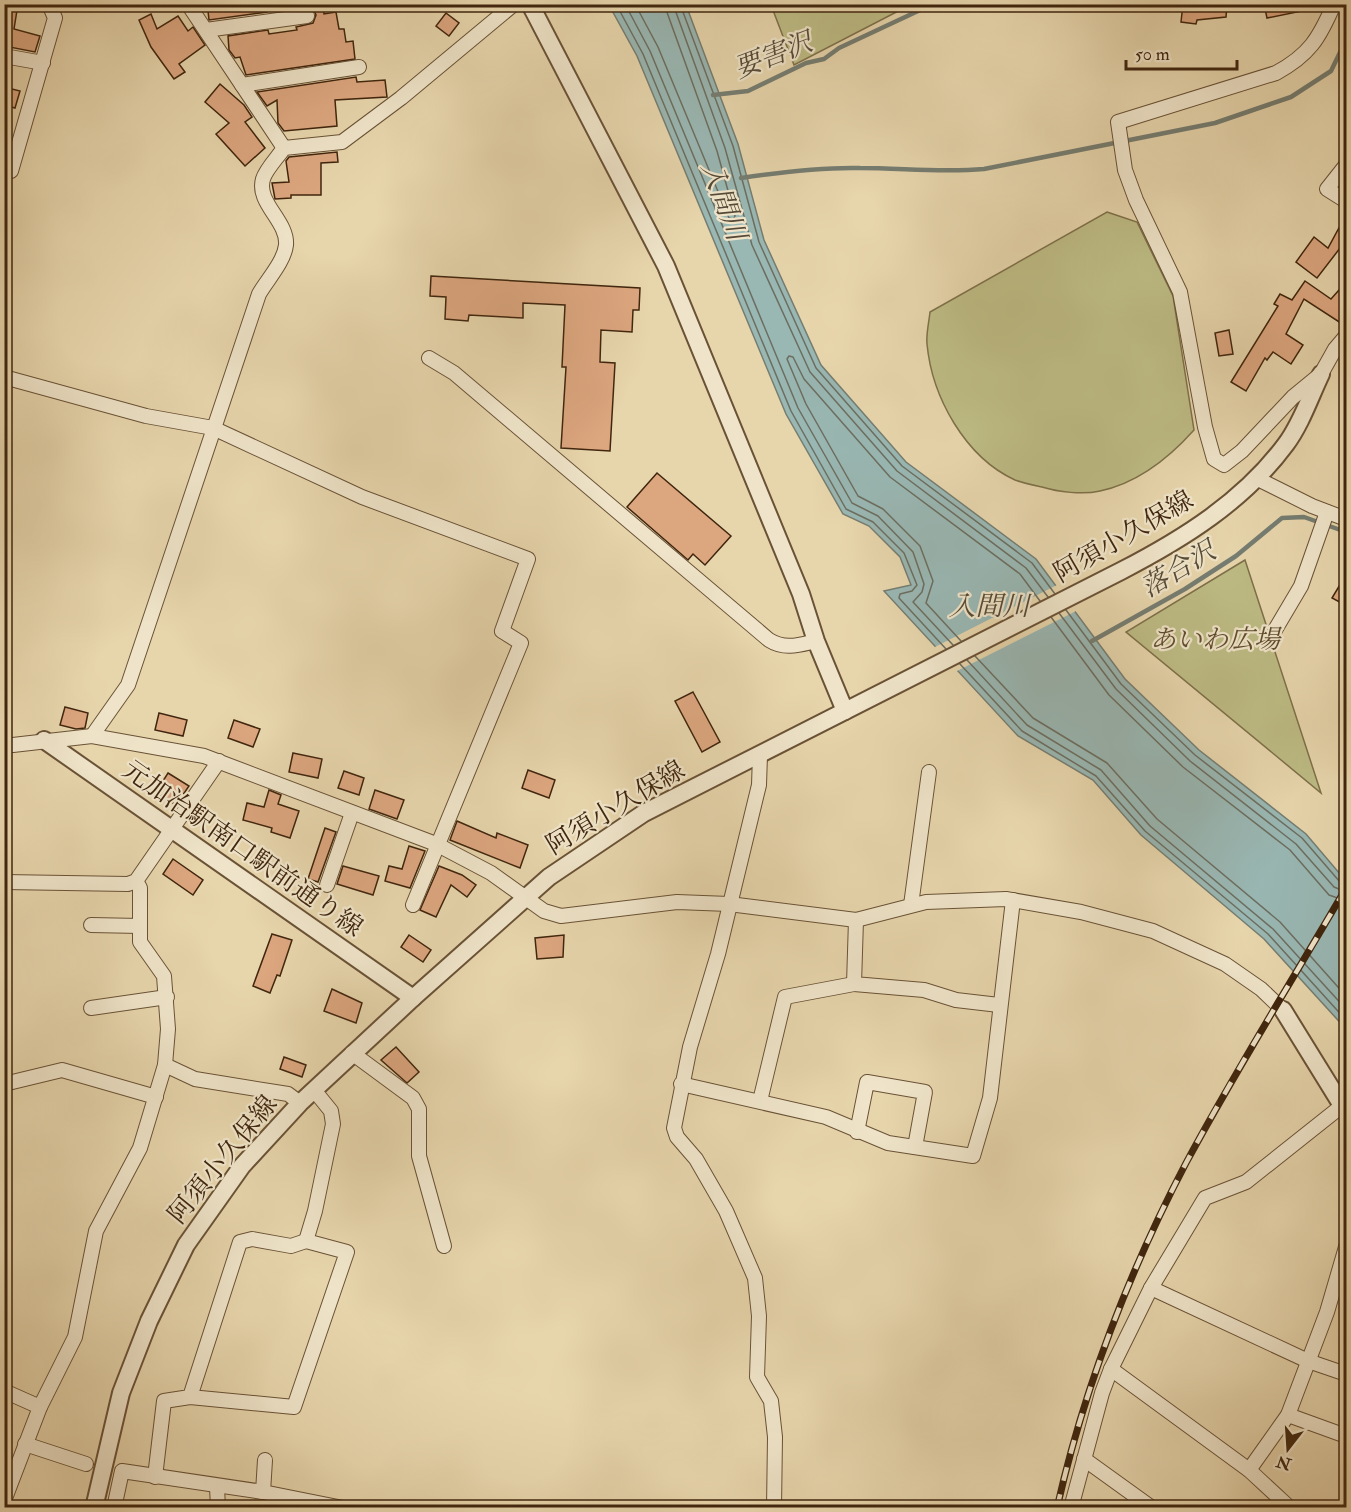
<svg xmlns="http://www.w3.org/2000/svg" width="1351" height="1512" font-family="'IM FELL Double Pica','Noto Serif JP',serif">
  <rect width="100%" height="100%" fill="#e7d5ac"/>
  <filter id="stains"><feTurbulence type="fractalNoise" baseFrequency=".00333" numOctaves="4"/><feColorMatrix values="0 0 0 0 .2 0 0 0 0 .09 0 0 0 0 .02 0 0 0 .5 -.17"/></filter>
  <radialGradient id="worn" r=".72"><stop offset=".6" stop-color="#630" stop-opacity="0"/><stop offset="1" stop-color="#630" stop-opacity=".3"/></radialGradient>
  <g fill="#bdbb84" stroke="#7e7049" stroke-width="1.5">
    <polygon points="771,5 910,5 794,65"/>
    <path d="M 1107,212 L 1137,222 L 1173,296 L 1194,430 C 1169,458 1138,483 1100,491 C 1083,495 1058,492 1042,487 C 1033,485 1023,483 1015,480 C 965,457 932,397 927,344 C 926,334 929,322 930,312 Z"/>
    <polygon points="1245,560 1321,793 1126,632"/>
  </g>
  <polygon fill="#99b7b3" stroke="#757d71" stroke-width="1.5" points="609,5 686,5 738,144 764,240 821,365 906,462 1036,559 1125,679 1199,750 1306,834 1346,881 1346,1029 1264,939 1141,835 1093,780 1018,736 884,591 911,585 900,557 869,526 843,514 786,414 637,56"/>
  <polygon fill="#e7d5ac" points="1059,584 1078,610 955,672 933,648"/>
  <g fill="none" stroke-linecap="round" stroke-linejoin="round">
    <g stroke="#6c6e60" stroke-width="1.5">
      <polyline points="616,4 643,54 791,411 846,509 873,522 904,553 917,585 912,591 900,594 899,598 946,649"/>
      <polyline points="625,4 650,51 798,408 852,503 878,516 913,552 924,584 922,592 913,602 953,645"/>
      <polyline points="635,4 658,47 729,218 733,220 735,216 717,151 664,4"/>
      <polyline points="673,4 725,148 752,245 810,372 897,471 1026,568 1048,597"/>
      <polyline points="680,4 733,146 759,242 816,368 902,466 1032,563 1055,594"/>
      <polyline points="1066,610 1121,684 1195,755 1302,838 1340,882 1346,884"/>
      <polyline points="1059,613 1116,689 1190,761 1296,844 1334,887 1346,892"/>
      <polyline points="1051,617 1109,695 1183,767 1290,850 1329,895 1346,901"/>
      <polyline points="961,641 926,603 933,581 920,546 883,509 858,496 806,404 787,359 789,356 793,357 804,379 890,477 1020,574 1040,601"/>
      <polyline points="975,656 1033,718 1107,763 1157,819 1280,922 1346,996"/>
      <polyline points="967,660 1027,725 1101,770 1150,826 1273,929 1346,1009"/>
      <polyline points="960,664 1022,731 1096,776 1145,831 1268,934 1346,1020"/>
    </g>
    <g stroke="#757d71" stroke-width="4.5">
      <polyline points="713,95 748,91 806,63 824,59 839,48 933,4"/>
      <path d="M 741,178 C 781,172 821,167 860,168 C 902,168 942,173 984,169 L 1215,123 L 1291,97 L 1331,71 L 1346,40"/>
      <polyline points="1092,641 1185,589 1236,556 1282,518 1304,517 1346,532"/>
    </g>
  </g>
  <g fill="#dca67f" stroke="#40260e" stroke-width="1.5">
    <polygon points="4,4 18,4 14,29 40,36 35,52 4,46"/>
    <polygon points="266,4 267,12 209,20 208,11"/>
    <polygon points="295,4 323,4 324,14 336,12 339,29 344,29 346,42 353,41 355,59 246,75 240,57 235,58 229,50 228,36 268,30 269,34 297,30 296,27 313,23 316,15 314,10 306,7 295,9"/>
    <polygon points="1183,4 1227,4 1226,17 1197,20 1196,24 1181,22"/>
    <polygon points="1264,4 1307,4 1307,10 1267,18"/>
    <polygon points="446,13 459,23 449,36 436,26"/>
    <polygon points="151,14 157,29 178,16 188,31 193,27 205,45 179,64 185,72 174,79 151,47 139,20"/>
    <polygon points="356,77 357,82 385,80 387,97 335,100 337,126 284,131 278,123 277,100 267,106 257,92"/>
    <polygon points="220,84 244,105 252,117 245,122 265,148 245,166 216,134 229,123 205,102"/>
    <polygon points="4,87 20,91 15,108 4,105"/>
    <polygon points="337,152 338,162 321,163 321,195 291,195 291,198 275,199 272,183 289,182 286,161 289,157"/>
    <polygon points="1347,213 1347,239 1317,278 1296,262 1314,237 1328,248"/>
    <polygon points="431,276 640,288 639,310 633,310 632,332 601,330 600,362 615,363 610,451 561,448 566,367 562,367 565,305 523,303 523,318 469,315 468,321 445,319 446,297 430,296"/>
    <polygon points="1305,281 1331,299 1347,281 1347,327 1304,299 1286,334 1303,345 1291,364 1273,352 1267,360 1265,358 1246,391 1231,382 1278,306 1274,304 1280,294 1292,300"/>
    <polygon points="1229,330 1233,354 1219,356 1215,333"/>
    <polygon points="657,473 731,536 705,565 693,554 688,560 627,507"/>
    <polygon points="1347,573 1347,606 1332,598"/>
    <polygon points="693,692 720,742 702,752 675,701"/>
    <polygon points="65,707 88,713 85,728 76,729 60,725"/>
    <polygon points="159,713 187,720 183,736 155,730"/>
    <polygon points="234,720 260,729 253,747 228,738"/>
    <polygon points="293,753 322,759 318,778 289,772"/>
    <polygon points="528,770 555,780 549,798 522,788"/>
    <polygon points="344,771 364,778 359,795 338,788"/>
    <polygon points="168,773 189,786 176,805 156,792"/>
    <polygon points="269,790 281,795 278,804 299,811 290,838 271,832 272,828 243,820 247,803 264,807"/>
    <polygon points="375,790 404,800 397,819 369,809"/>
    <polygon points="457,821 496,838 497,833 528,845 520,868 450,840"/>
    <polygon points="325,828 336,832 318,882 308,879"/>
    <polygon points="409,846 425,851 410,888 385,881 389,866 402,869"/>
    <polygon points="173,859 203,880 193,895 163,874"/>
    <polygon points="343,866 379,876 373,895 337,884"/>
    <polygon points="439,866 462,875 476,885 467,897 451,885 436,917 420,910"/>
    <polygon points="272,934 292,940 280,976 277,975 270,993 253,986"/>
    <polygon points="409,935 431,950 423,962 401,947"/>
    <polygon points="564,935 563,957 537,959 535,938"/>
    <polygon points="332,989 362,1003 356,1023 324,1011"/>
    <polygon points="396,1047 419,1072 407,1083 381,1060"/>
    <polygon points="284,1057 306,1065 302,1077 280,1069"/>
  </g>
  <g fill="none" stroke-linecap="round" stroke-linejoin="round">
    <g stroke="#6a5236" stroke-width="16">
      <g id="minor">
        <polyline points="188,4 284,148"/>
        <path d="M 1334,4 C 1319,39 1309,55 1276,73 L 1118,122 L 1125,170 L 1136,200 L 1180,292 L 1205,427 L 1214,459 L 1224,465 L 1242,451 L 1293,397 L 1321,374 L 1335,349 L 1346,336"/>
        <polyline points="206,30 307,16"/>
        <polyline points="4,56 43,63"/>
        <polyline points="242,85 359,67"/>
        <polyline points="1346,165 1327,189 1346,201"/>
        <polyline points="4,169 11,171 55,18 49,4"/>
        <path d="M 429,358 L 454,373 L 769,640 C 785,650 799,645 816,641"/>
        <polyline points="4,377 146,416 213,428 362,497 528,559 502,631 521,643 413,905"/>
        <polyline points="1256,478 1312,506 1346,519"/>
        <polyline points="1275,630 1301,586 1327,512"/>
        <path d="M 92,736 L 128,685 L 259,294 C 267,280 284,262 286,245 C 288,221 256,203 263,179 C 266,169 278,157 284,148 L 342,142 L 401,98 L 514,4"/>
        <polyline points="4,746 92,736 204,756 436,844 491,873 544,911 561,916 677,902 729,904 856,920 926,902 1006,899 1081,912 1153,931 1225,964 1261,989 1283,1010"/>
        <polyline points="760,755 759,785 718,954 690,1047 674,1128 677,1137 696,1159 726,1211 755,1278 759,1316 757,1377 771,1401 775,1437 774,1508"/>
        <polyline points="4,882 128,884 136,881 219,761"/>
        <polyline points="327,885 352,813"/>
        <polyline points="911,905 929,772"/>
        <polyline points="856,920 854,984 924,990 956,1000 999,1005"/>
        <polyline points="91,925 140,926"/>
        <polyline points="91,1008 167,997"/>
        <polyline points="352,1053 413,1098 419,1109 419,1156 444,1246"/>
        <polyline points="165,1065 195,1079 288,1094 300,1103"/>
        <polyline points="4,1084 62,1070 156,1097"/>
        <polyline points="681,1084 826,1117 888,1143 973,1156 990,1098 1013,900"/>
        <polyline points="760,1101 785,997 854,984"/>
        <polyline points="857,1132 867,1082 925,1092 915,1147"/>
        <polyline points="306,1241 315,1211 333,1124 331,1111 314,1090"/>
        <polyline points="1151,1288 1308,1361 1346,1374"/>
        <polyline points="1111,1369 1249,1470 1290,1508"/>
        <polyline points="4,1391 40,1407"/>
        <polyline points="1288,1415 1346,1436"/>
        <polyline points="25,1444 86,1464"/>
        <polyline points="1084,1459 1152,1508"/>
        <polyline points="1249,1470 1288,1415 1327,1312 1346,1247"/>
        <polyline points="155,1477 164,1401 190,1397 294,1407 347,1252 306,1241 291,1246 252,1239 240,1242 190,1397"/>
        <polyline points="217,1487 218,1508"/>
        <polyline points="263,1492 265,1460"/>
        <polyline points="4,1501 40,1407 75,1337 96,1231 140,1148 165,1065 168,1029 164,976 140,942 140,888 136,881"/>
        <polyline points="114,1508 122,1471 263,1492 343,1508"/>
        <polyline points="1071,1508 1102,1393 1111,1369 1151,1288 1205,1198 1246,1182 1343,1105"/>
      </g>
    </g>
    <g stroke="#6a5236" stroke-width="20">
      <g id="tertiary">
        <polyline points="530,4 666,266 801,594 816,641 845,711"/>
        <polyline points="44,740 413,998"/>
        <polyline points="1283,1010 1346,1112"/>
        <path d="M 94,1508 L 121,1393 L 149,1321 L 186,1245 L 242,1166 L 300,1103 L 413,998 L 549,877 L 644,813 L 1121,571 C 1183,539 1244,501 1286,444 C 1301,424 1310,397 1321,374"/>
      </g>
    </g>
    <use href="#minor" stroke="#efe4c9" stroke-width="14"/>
    <use href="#tertiary" stroke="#efe4c9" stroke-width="16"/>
    <g stroke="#40260e" stroke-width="7">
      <path id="rail" d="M 1057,1508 C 1084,1388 1129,1272 1186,1163 C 1236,1070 1293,979 1346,888"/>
    </g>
    <use href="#rail" stroke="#efe4c9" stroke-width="4.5" stroke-dasharray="14" stroke-linecap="butt"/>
  </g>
  <g text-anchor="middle" stroke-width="4.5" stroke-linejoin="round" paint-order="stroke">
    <g font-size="26" fill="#40260e" stroke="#efe4c9">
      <text transform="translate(1123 536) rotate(-30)" y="9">阿須小久保線</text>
      <text transform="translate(615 807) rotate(-31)" y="9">阿須小久保線</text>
      <text transform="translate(243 848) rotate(35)" y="9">元加治駅南口駅前通り線</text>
      <text transform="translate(222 1159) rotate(-51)" y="9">阿須小久保線</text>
    </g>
    <g font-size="26" font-style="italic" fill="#5f4b2c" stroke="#efe4c9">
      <text x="1215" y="648">あいわ広場</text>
    </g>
    <g font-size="27" font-style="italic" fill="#564a37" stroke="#efe4c9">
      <text transform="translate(773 55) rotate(-21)" y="9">要害沢</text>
      <text transform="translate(724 201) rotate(70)" y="9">入間川</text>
      <text transform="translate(1178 569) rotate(-31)" y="9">落合沢</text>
      <text x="989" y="615">入間川</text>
    </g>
  </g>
  <rect width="1351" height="1512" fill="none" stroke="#e7d5ac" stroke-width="24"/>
  <rect x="6" y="6" width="1339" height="1500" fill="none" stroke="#40260e" stroke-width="3"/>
  <rect x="12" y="12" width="1327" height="1488" fill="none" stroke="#40260e" stroke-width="1.5"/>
  <g transform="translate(1288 1449) rotate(197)" stroke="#efe4c9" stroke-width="4.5" paint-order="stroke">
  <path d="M0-4.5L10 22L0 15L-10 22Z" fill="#40260e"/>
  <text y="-9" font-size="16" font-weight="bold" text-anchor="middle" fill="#40260e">N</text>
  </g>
  <path d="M1126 60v9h111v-9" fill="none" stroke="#40260e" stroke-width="3"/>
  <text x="1135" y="60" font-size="18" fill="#40260e" stroke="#efe4c9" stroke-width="4.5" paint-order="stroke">50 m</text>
  <rect width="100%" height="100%" filter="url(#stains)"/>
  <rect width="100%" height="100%" fill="url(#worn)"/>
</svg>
